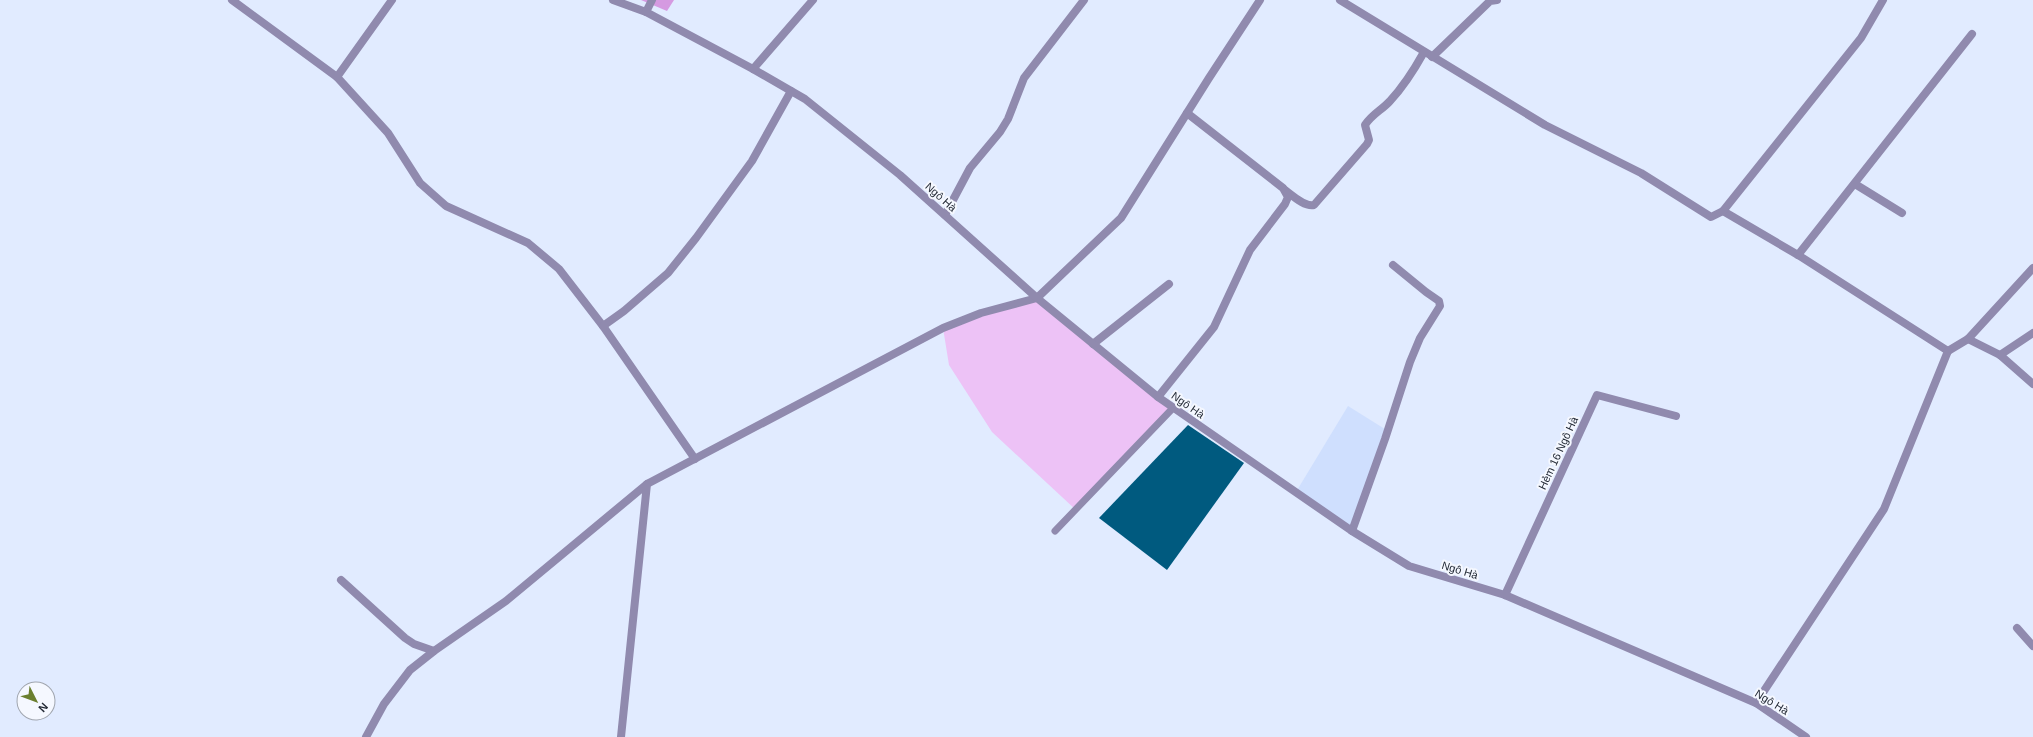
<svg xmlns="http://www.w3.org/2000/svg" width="2033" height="737" font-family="Arial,sans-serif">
  <rect width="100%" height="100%" fill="#e1ebff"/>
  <polygon fill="#cfdffe" points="1348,406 1388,431 1352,531 1296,492"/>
  <polygon fill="#edc2f6" points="1037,298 1173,408 1076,510 992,432 949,365 943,328"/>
  <polygon fill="#d59ae1" points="641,0 674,0 667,11"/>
  <polygon fill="#005a7f" points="1188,425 1244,463 1167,570 1099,518"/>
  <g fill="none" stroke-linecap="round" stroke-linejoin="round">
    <polyline stroke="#908aae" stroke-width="7" points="1055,531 1173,408"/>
    <g stroke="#908aae" stroke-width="8">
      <polyline points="232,0 337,77 388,133 420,183 446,206 528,243 559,269 603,326 695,459"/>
      <polyline points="613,0 646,12"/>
      <polyline points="1340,0 1545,125 1641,173 1711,217 1723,211 1798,255 1948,351 1968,339 2000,355 2033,384"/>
      <polyline points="1432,57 1490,1 1497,0"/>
      <polyline points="753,69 813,0"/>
      <polyline points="337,77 392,0"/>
      <polyline points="1855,184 1902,213"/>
      <path d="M 1285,190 C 1292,195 1304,207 1314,205 L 1367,144 L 1369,140 L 1365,125 C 1372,114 1382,110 1390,101 C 1404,86 1414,70 1424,52"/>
      <polyline points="1723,211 1861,38 1883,0"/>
      <polyline points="945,215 970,168 1000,132 1008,119 1024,78 1084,0"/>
      <polyline points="1798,255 1972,34"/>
      <polyline points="603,326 624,311 668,273 696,238 752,161 791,91"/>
      <polyline points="1968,339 2033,268"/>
      <polyline points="1093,344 1169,284"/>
      <polyline points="2000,355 2033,333"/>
      <polyline points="1158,397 1214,327 1250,250 1285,204 1288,197 1283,188 1187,113"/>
      <polyline points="1352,531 1385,439 1410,362 1420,338 1440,306 1439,301 1426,292 1393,265"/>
      <polyline points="341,580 405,638 414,644 434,651"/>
      <polyline points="1505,595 1597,395 1676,416"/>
      <polyline points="2017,628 2033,646"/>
      <polyline points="1756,703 1884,509 1948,351"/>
      <polyline points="366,737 384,704 410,670 434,651 506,601 647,484"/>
      <polyline points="621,737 647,484 943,328 981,313 1037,298 1121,218 1209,78 1260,0"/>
    </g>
    <polyline stroke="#908aae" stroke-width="8" points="652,0 646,12 753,69 805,99 900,175 1037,298 1158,397 1352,531 1409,566 1505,595 1756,703 1806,737"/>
  </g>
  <g text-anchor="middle" stroke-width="4" stroke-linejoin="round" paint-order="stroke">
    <g font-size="11" fill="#232a36" stroke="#f5f8ff">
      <text transform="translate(941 197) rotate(42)" y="4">Ngô Hà</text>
      <text transform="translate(1188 405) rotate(35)" y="4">Ngô Hà</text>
      <text transform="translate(1558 453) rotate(-65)" y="4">Hẻm 16 Ngô Hà</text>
      <text transform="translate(1460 570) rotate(17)" y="4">Ngô Hà</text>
      <text transform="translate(1772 702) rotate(32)" y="4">Ngô Hà</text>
    </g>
  </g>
  <g transform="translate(36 701) rotate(132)"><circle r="19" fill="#f5f8ff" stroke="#a1a6af"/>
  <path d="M0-3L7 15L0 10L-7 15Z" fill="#6a7f2f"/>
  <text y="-6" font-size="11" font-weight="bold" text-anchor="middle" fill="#232a36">N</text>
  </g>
</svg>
